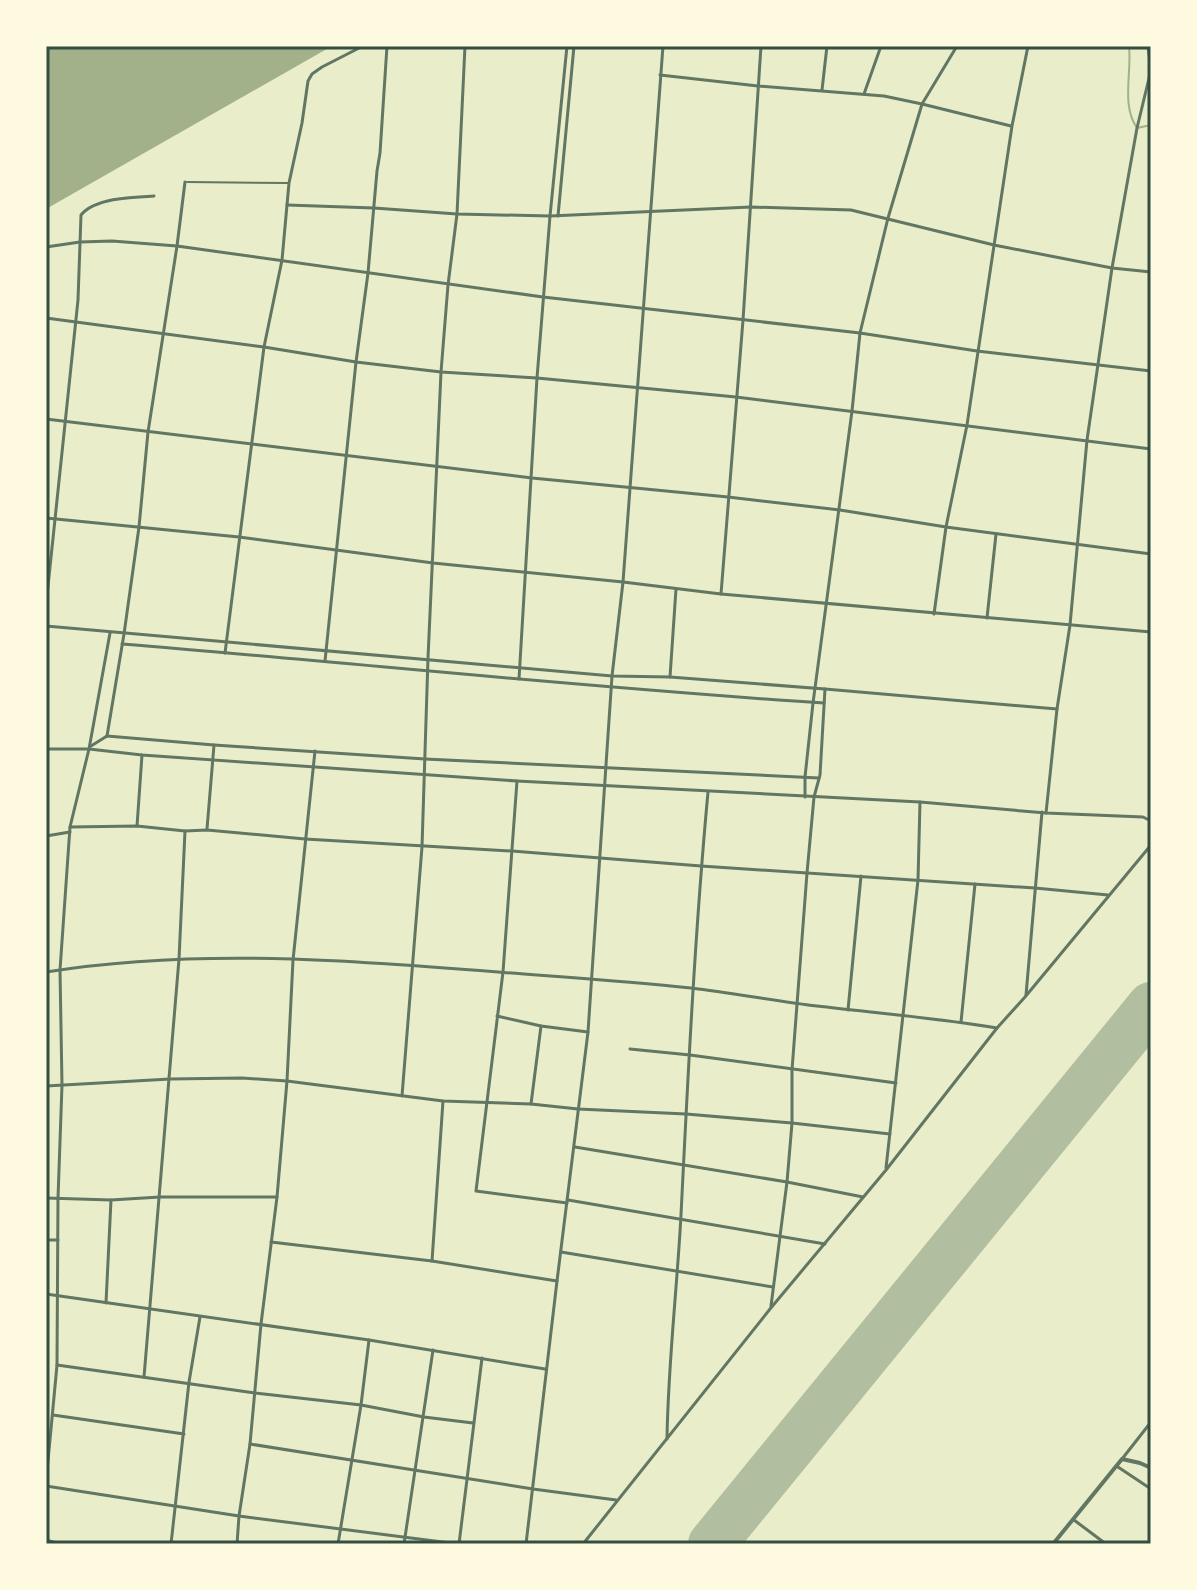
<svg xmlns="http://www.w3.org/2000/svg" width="1197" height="1590" font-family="Quicksand,sans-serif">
  <rect width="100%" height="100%" fill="#e9edc9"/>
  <polygon fill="#a3b18a" points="46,46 332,46 46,209"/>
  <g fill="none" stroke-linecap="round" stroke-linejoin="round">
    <path stroke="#a3b18a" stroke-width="2" d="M 1129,46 C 1132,73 1121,105 1137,128 L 1151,125"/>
    <polyline stroke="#b2bea0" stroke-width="48" points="712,1544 1151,1006"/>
    <polyline stroke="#617663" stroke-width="2" points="187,182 288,183"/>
    <g stroke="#617663" stroke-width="3">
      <polyline points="660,75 758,86 884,96 922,104 1011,126"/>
      <polyline points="822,90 827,46"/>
      <polyline points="864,94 881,46"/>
      <polyline points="287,205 374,208 457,214 550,216 751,207 851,210 994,245 1112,268 1151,272"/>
      <polyline points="558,216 574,46"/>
      <polyline points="46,247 80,242 112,241 177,246 543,297 860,333 977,351 1151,371"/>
      <polyline points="46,318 264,347 356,362 441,372 537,378 736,397 1151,449"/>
      <polyline points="46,419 532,478 728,497 840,510 946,527 1151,554"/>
      <polyline points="46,518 239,537 433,563 623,582 721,594 1151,632"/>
      <polyline points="721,594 743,320 761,46"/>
      <path d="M 46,605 L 78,300 L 81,215 C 95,198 133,197 154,196"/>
      <polyline points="934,614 946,527 967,425 1012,126 1028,46"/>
      <polyline points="987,618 996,534"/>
      <polyline points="46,626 612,676 670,677 825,689 1057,709"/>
      <path d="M 122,644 C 356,663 590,688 824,703"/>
      <polyline points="225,653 264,347 282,260 289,183 302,123 308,81 312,74 322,67 363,46"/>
      <polyline points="325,661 356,362 368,273 377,171 380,153 387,46"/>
      <polyline points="670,677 676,589"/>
      <polyline points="519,679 537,378 550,216 567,46"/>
      <polyline points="107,736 214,745 425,759 819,778"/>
      <polyline points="107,736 124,634 139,527 148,432 177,246 185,182"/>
      <polyline points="91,746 107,736"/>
      <polyline points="46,749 89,749 142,755 517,781 920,802 1046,813 1143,817 1151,821"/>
      <polyline points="517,781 503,972 476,1191 567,1203"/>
      <polyline points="805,797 805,777 813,703 852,411 860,333 888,218 922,104 957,46"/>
      <polyline points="1046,813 1057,709 1070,625 1087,440 1112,268 1137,128 1151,70 1148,46"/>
      <polyline points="137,826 142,755"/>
      <polyline points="70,827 137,826 185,831 207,830 305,839 512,851 701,866 1035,888 1108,895"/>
      <polyline points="207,829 214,745"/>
      <polyline points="46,836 70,832"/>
      <path d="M 46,972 C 195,948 349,960 498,972 C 563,977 627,981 691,988 C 733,993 775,1001 817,1006 C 877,1013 937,1018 997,1028"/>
      <polyline points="1026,995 1042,812"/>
      <polyline points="848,1010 861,876"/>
      <polyline points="497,1016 541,1026 588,1032"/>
      <polyline points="961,1022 975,884"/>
      <polyline points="630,1049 690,1055 896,1083"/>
      <polyline points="46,1086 170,1079 242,1078 287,1081 443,1101 531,1104 578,1109 686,1114 792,1123 890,1134"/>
      <polyline points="402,1096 422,847 428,658 441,372 448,285 457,214 465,46"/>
      <polyline points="531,1104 541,1026"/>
      <polyline points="575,1147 787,1182 863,1197"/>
      <polyline points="886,1168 918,880 920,802"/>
      <polyline points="46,1198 111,1200 160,1197 277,1197"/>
      <polyline points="568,1200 825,1244"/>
      <polyline points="46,1240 58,1240"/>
      <polyline points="271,1242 432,1261 557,1281"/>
      <polyline points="561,1252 773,1287"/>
      <polyline points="432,1261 443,1101"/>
      <polyline points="46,1294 369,1340 545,1369"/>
      <polyline points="106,1303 111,1200"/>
      <polyline points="771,1306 787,1182 792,1123 792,1070 807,873 814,797 820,775 825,689"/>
      <polyline points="57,1365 255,1393 361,1405 424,1417 473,1423"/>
      <polyline points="144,1377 179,959 185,831"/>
      <polyline points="53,1415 184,1434"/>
      <path d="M 667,1439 C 668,1364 677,1290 681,1215 C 688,1074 695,932 708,792"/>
      <polyline points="250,1444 533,1489 616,1500"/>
      <polyline points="1122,1459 1151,1422"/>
      <polyline points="1118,1467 1151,1489"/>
      <polyline points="46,1482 57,1365 58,1198 62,1085 60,970 70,827 89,749 110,633"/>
      <polyline points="46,1486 239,1516 458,1544"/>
      <polyline points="1074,1520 1106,1544"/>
      <polyline points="46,1540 60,1544"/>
      <polyline points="171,1544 189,1382 200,1317"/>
      <polyline points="237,1544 239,1516 250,1444 261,1324 277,1197 287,1081 293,960 315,751"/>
      <polyline points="338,1544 361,1405 369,1340"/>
      <polyline points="404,1544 433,1350"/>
      <polyline points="459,1544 482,1358"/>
      <polyline points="526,1544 557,1281 588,1032 612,676 623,582 663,46"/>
      <polyline points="583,1544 770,1309 886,1170 997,1028 1025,997 1151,845"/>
    </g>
    <polyline stroke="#617663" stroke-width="4" points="1053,1544 1122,1459 1140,1463 1151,1468"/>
  </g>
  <rect width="1197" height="1590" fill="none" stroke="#fefae0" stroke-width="96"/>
  <rect x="48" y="48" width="1101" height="1494" fill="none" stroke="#344e41" stroke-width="3"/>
</svg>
